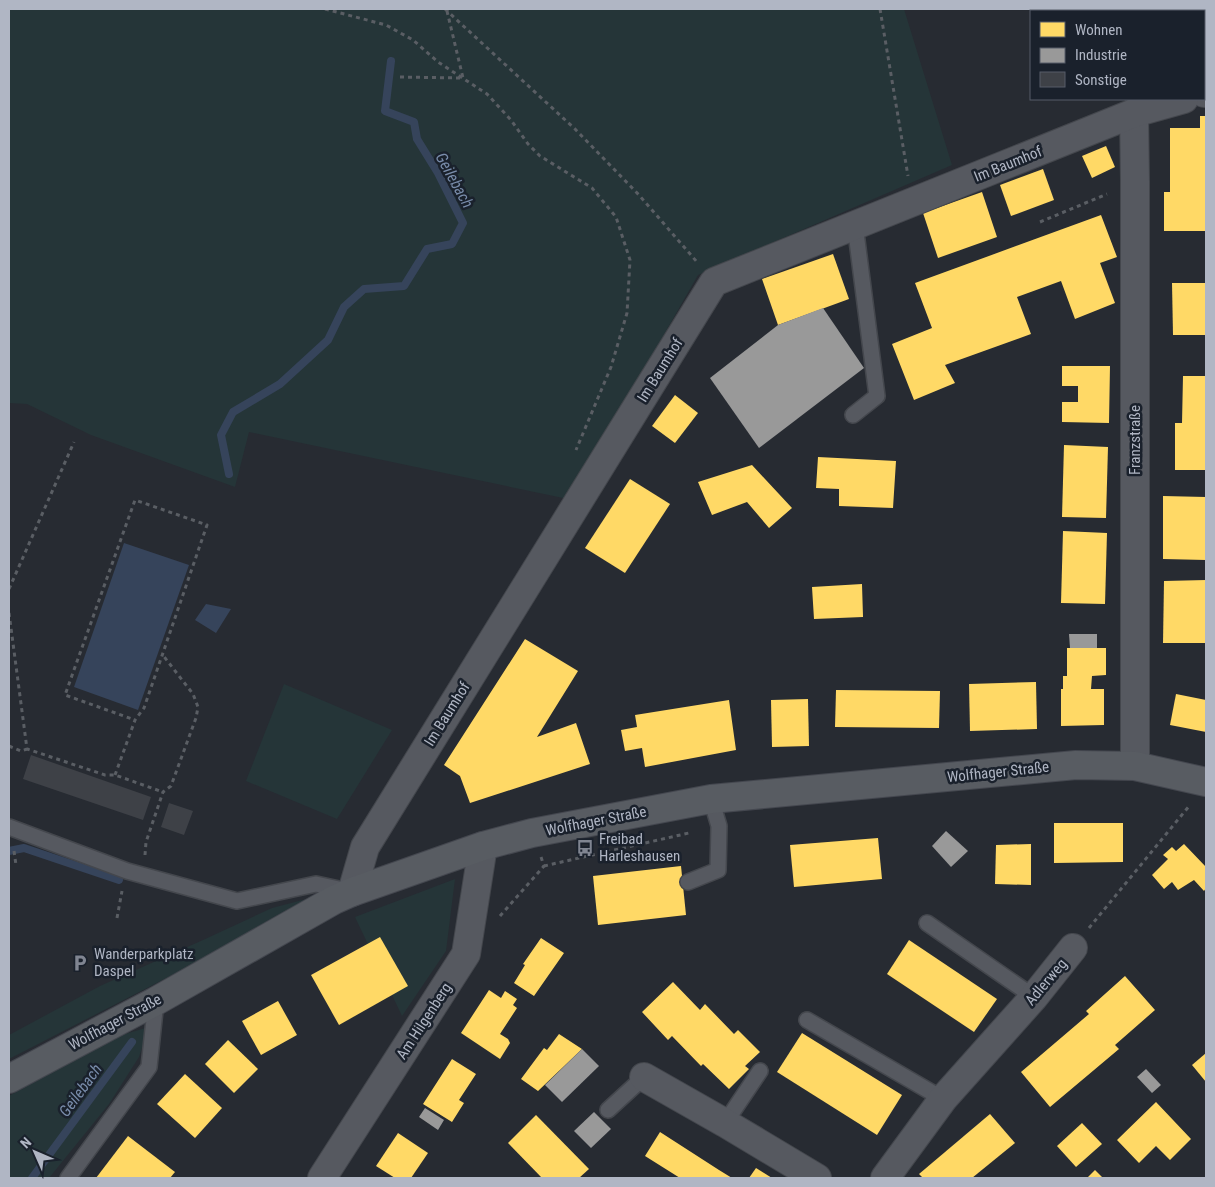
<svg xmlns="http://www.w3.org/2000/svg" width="1215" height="1187" font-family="'Roboto Condensed',sans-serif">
  <rect width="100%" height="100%" fill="#272b32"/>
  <g fill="#253538">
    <polygon points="9,9 904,9 952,165 698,275 596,454 568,499 249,432 235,487 91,435 27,404 9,403"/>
    <polygon points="284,684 392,730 337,819 246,781"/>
    <polygon points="455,879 446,951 402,1016 355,917"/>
    <polygon points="314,897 316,901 9,1059 9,1035 100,986 203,940 272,908"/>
    <polygon points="149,1027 139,1057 109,1104 49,1178 9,1178 9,1096 118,1036"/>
  </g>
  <g fill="#36445b">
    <polygon points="124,543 189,565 138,710 74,687"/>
    <polygon points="206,604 231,609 216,633 195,620"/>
  </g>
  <g fill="#ffd966">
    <rect x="1088" y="9" width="58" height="2"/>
    <polygon points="1200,116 1206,116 1206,231 1164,231 1164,192 1170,192 1170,128 1200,128"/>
    <polygon points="1106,146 1115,167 1092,178 1082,156"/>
    <polygon points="1043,169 1054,200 1011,216 1000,185"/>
    <polygon points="982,192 997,237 938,258 923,213"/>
    <polygon points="1101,215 1117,257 1100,263 1115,303 1075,319 1061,281 1017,297 1031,334 945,365 955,383 914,400 892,344 932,328 915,283"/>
    <polygon points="833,254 849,299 778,325 762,279"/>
    <polygon points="1172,283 1206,283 1206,335 1173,335"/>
    <polygon points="1062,366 1110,366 1109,423 1062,422 1062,402 1078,402 1078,386 1062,386"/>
    <polygon points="1183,376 1206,376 1206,470 1175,470 1175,423 1182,423"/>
    <polygon points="675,395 698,413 675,443 652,426"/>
    <polygon points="1064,445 1108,447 1106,518 1062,517"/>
    <polygon points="818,457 896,461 893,508 839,506 839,489 816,488"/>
    <polygon points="752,465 792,508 769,528 747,502 712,515 698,482"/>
    <polygon points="630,479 670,504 625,573 585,548"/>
    <polygon points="1163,496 1206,497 1206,560 1163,559"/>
    <polygon points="1063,531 1107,533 1105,604 1061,603"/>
    <polygon points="1206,580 1206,643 1163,643 1164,581"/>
    <polygon points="862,584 863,617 814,619 812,587"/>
    <polygon points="525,639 578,671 537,737 576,723 590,764 470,803 460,776 444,765"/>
    <polygon points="1067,648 1106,648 1106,675 1092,676 1091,689 1104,689 1104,725 1061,726 1061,689 1063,689 1063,676 1067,676"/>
    <polygon points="1036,682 1037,729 970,731 969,684"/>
    <polygon points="836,690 940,691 939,728 835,727"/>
    <polygon points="1176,694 1206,700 1206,732 1170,725"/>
    <polygon points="808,699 809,746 772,747 771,700"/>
    <polygon points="729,700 736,750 645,767 642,748 625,751 621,730 637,727 635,715"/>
    <polygon points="1054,823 1123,823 1123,862 1054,863"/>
    <polygon points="878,838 882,879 794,887 790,845"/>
    <polygon points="1031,844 1031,885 995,884 996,845"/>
    <polygon points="1184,844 1206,867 1206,888 1204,891 1194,880 1178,890 1172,882 1164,889 1152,875 1168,859 1163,855 1172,847 1176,851"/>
    <polygon points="681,866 686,915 598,925 593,876"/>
    <polygon points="380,937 408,986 339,1025 311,975"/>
    <polygon points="541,938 564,953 534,996 514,983 525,965 523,964"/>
    <polygon points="909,940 997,999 974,1032 887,974"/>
    <polygon points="1125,976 1155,1010 1115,1045 1119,1049 1050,1107 1021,1072 1089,1014 1086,1011"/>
    <polygon points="673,982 700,1010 705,1004 734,1034 738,1030 760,1052 745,1066 749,1069 729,1089 703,1064 701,1066 672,1036 668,1040 642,1012"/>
    <polygon points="489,990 501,998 505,991 517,999 513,1005 517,1008 500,1034 508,1039 510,1043 500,1059 461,1033"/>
    <polygon points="278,1001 297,1035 261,1055 242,1021"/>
    <polygon points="802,1033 902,1095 877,1135 777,1072"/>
    <polygon points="559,1034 582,1049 538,1091 521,1079 544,1048 547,1050"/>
    <polygon points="228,1040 258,1069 234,1093 205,1064"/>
    <polygon points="1206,1053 1206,1082 1192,1065"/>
    <polygon points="452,1059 476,1074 459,1100 464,1103 452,1122 423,1104"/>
    <polygon points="185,1074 222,1108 195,1138 157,1104"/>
    <polygon points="1156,1102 1191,1139 1170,1160 1156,1146 1139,1163 1117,1140"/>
    <polygon points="990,1114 1015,1143 972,1178 923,1178 919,1174"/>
    <polygon points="536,1115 589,1169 579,1178 542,1178 508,1143"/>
    <polygon points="1082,1123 1102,1144 1076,1167 1057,1146"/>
    <polygon points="660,1132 719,1170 732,1178 680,1178 645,1156"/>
    <polygon points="398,1133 428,1153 411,1178 395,1178 376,1166"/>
    <polygon points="128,1136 175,1172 170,1178 96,1178"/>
    <polygon points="756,1168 772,1178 749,1178"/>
    <polygon points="1095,1170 1103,1178 1087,1178"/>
  </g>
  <g fill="#999">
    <polygon points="1146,9 1206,9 1206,24 1204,25 1204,11 1146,11"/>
    <polygon points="823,308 864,368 759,448 710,378 778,325"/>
    <polygon points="1069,634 1097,634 1097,648 1070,648"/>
    <polygon points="946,831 968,851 951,867 932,846"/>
    <polygon points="582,1049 599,1066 562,1102 545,1085"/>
    <polygon points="1146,1069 1161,1085 1152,1093 1137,1077"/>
    <polygon points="425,1108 444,1120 438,1130 419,1117"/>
    <polygon points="594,1112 611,1129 591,1148 574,1131"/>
  </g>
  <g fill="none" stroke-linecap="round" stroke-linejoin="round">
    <g stroke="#36445b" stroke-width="8">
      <polyline points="229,474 221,435 233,412 280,384 328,340 344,307 364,289 404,286 427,249 452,244 463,223 438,173 417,139 414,122 385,111 391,61"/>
      <polyline points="9,851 24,848 119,880"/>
      <polyline points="32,1178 132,1042"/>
    </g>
  </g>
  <g fill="#3e4147">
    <polygon points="31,755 151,797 143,820 23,779"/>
    <polygon points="169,803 193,811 184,835 161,827"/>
  </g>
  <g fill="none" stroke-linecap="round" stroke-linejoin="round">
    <g stroke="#44474d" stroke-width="18">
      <g id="service">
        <polyline points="853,415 877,396 855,225"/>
        <polyline points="9,827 127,871 237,901 316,884 348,891"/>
        <polyline points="688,882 718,870 719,826 711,799"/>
        <polyline points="927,923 1034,997"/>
        <polyline points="807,1020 943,1099"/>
        <polyline points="608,1110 644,1077"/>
        <polyline points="725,1123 760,1071"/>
        <polyline points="68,1178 149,1067 156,1001"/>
      </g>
    </g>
    <g stroke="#44474d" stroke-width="30">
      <g id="minor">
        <polyline points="1204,93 1206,93"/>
        <polyline points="1134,113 1135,182 1135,766"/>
        <polyline points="352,892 365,847 714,282 1134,113 1184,99"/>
        <polyline points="644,1077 725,1123 817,1178"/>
        <polyline points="322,1178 466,954 483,846"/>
        <polyline points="885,1178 943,1099 1034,997 1073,948"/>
      </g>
    </g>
    <g stroke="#44474f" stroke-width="30">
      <polyline id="primary" points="9,1079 156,1001 334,900 352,892 483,846 532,833 711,799 1076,765 1135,766 1206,782"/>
    </g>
    <g stroke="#5a5e64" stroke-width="3" stroke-dasharray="4 4" stroke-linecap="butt">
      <polyline points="325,9 386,25 413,40 438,62 487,94 511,120 528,144 540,156 592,188 616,217 630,260 627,313 611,367 576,450"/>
      <polyline points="445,9 575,129 639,195 697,262"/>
      <polyline points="880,9 908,176"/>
      <polyline points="400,77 463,78 447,11"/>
      <polyline points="1040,222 1107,194"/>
      <polyline points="9,589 74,442"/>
      <polyline points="9,613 27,749 105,775 115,775 163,792"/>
      <polyline points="9,746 21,751 27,749"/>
      <polyline points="115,775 135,720 144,708 207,525 135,500 65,695 135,720"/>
      <polyline points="14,851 16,865"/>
      <polyline points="145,855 146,842 163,792 171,786 196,718 198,707 193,694 162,654"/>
      <polyline points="544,866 689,833"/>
      <polyline points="500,916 544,866 541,857"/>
      <polyline points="117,918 122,891"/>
      <polyline points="1089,928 1190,805"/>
    </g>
    <use href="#service" stroke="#565960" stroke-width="15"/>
    <use href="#minor" stroke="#565960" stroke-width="28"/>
    <use href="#primary" stroke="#585c62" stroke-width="28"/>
  </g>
  <defs>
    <g id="bus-bare" transform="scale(1.35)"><path d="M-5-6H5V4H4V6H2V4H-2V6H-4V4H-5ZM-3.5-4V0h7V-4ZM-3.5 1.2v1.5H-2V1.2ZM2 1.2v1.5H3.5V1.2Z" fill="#808591" stroke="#1a212c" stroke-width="2.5" paint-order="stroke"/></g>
    <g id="parking-bare" transform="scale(1.35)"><path d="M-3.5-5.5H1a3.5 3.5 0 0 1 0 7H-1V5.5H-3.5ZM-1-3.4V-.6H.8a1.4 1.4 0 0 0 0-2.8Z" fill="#808591" stroke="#1a212c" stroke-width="2.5" paint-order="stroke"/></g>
  </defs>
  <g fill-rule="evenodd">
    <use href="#bus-bare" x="585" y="848"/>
    <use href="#parking-bare" x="80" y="963"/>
  </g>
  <g text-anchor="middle" stroke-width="5" stroke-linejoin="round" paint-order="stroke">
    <g font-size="15" fill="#b0b6c4" stroke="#1a212c">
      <text transform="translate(1008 164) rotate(-22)" y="5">Im Baumhof</text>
      <text transform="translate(660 370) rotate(-58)" y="5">Im Baumhof</text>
      <text transform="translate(1135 440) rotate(-90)" y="5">Franzstraße</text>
      <text transform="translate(447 714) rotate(-58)" y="5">Im Baumhof</text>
      <text transform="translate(998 772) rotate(-6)" y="5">Wolfhager Straße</text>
      <text transform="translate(596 821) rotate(-11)" y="5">Wolfhager Straße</text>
      <text transform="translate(1046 982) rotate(-50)" y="5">Adlerweg</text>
      <text transform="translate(424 1021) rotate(-57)" y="5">Am Hilgenberg</text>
      <text transform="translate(115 1022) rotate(-28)" y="5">Wolfhager Straße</text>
    </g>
    <g font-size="15" fill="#b0b6c4" stroke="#1a212c" text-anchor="start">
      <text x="599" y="844">Freibad<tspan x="599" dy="17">Harleshausen</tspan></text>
      <text x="94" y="959">Wanderparkplatz<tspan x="94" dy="17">Daspel</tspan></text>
    </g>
    <g font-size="16" font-style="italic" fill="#798caa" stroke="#1a212c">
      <text transform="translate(455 180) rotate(61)" y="6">Geilebach</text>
      <text transform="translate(80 1090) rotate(-54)" y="6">Geilebach</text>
    </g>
  </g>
  <rect width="1215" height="1187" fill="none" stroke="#b0b6c4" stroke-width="20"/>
  <rect x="1030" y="10" width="175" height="90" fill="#1a212c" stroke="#565d69"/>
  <rect x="1040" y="22" width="25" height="15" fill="#ffd966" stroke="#565d69"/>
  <text x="1075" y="35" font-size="15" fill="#b0b6c4">Wohnen</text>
  <rect x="1040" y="48" width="25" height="15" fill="#999999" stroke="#565d69"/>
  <text x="1075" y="60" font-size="15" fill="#b0b6c4">Industrie</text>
  <rect x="1040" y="72" width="25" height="15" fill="#3e4147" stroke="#565d69"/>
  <text x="1075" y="85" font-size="15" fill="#b0b6c4">Sonstige</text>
  <g transform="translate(35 1152) rotate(315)" stroke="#1a212c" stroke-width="4" paint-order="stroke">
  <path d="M0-4L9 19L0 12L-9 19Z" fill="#b0b6c4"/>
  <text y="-8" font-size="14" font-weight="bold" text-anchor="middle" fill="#b0b6c4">N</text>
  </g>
</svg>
